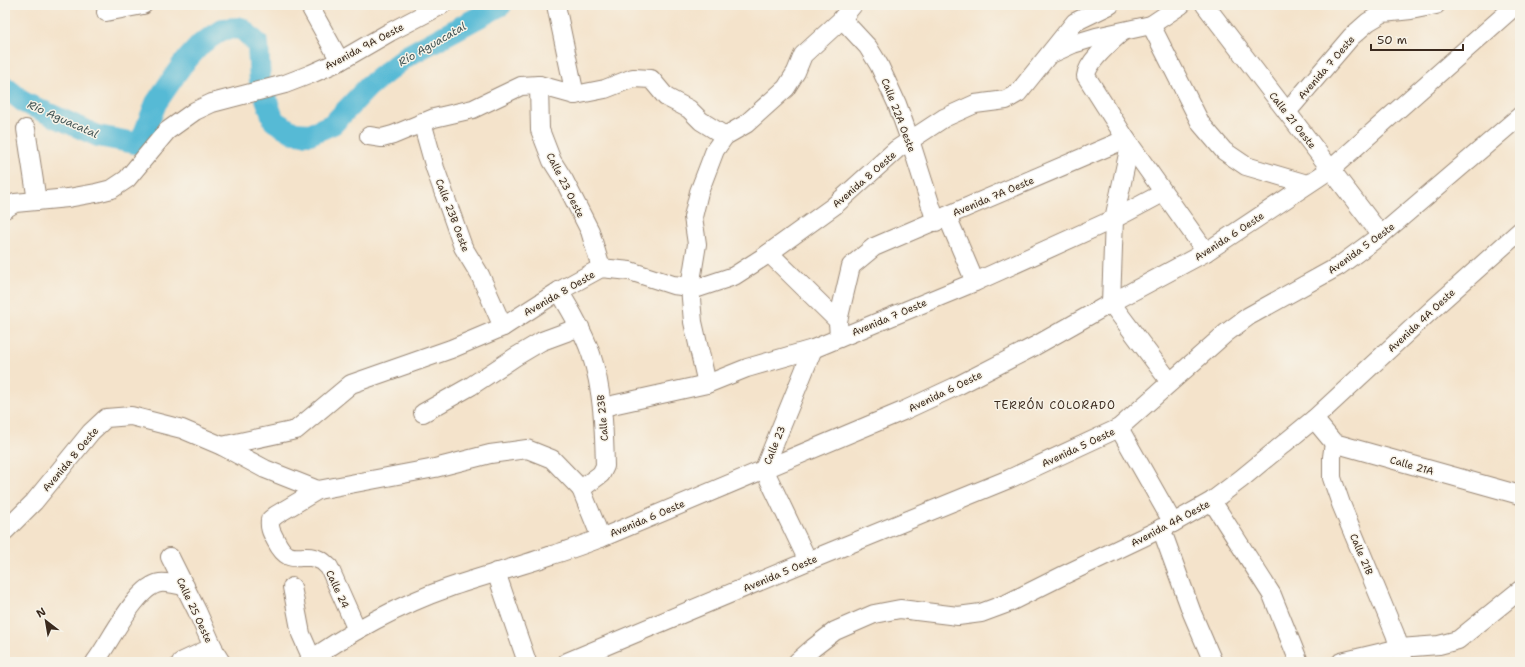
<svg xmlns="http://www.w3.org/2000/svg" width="1525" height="667" font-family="'Shantell Sans',sans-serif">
  <rect width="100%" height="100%" fill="#f7f3e8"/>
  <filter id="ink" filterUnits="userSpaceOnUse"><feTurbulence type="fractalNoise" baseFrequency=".025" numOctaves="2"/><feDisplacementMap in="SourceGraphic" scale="8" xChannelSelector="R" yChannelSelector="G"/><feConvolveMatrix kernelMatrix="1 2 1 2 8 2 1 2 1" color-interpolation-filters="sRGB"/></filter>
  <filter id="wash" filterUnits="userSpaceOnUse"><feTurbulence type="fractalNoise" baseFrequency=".012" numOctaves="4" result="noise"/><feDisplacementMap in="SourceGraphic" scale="16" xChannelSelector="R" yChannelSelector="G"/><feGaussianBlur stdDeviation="0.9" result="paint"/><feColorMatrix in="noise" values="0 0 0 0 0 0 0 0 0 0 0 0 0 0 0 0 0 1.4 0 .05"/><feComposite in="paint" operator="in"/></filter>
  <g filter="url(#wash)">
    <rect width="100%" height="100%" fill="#f4e3cb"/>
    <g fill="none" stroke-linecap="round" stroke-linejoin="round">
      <polyline stroke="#57bad5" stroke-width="22" points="5,87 25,103 98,136 140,144 156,103 182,65 201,44 223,29 241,28 258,44 260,82 274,121 294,133 310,134 333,124 369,86 407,56 501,5"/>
    </g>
  </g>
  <g filter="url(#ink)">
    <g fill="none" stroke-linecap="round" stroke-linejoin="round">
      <g stroke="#988674" stroke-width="20">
        <g id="minor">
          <polyline points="309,5 340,61"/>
          <polyline points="556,5 575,95 539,85 540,130 552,161 564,180 590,231 601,268"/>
          <polyline points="1205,5 1381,235"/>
          <polyline points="106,12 143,5"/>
          <polyline points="842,19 868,47 879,65 897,104 910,140 936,222"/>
          <polyline points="1151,25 1201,124 1224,151 1246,166 1307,184"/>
          <path d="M 1122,32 C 1112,41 1087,62 1086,76 L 1126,139 L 1206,252"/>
          <polyline points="1051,54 1073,44 1096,37 1151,25 1181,5"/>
          <polyline points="575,95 605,89 633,78 651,79 666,97 689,109 701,121 725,136"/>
          <polyline points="1287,112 1351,37 1368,22 1383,13 1411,10 1436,5"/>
          <polyline points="422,122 435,168 463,247 480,275 503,327"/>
          <polyline points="26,129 37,201"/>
          <polyline points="369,136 382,138 393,135 434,118 473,109 521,86 539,85"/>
          <polyline points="1130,145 1114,219 1111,303 1170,382"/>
          <polyline points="5,209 15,203 68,198 96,193 112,189 127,179 167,131 195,111 212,103 285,84 311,74 340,61 390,32 442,5"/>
          <polyline points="947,216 975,282"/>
          <polyline points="769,253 838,321"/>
          <path d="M 559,291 C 571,311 583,331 591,354 C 603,390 604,428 605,466 L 601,474 L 581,489 L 601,538"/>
          <polyline points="839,338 838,321 851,266 874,247 1126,139"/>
          <polyline points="707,384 693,322 690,287 697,244 693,217 699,192 715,150 725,136 746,124 786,88 796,72 803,55 840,21 853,5"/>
          <polyline points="603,407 707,384 747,368 813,349 975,282 1114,219 1163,193"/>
          <polyline points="423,413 471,386 515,357 542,341 580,327"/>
          <polyline points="1314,419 1334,443 1520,495"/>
          <polyline points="1119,428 1173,523"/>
          <polyline points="1334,443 1332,457 1332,478 1341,504 1395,634 1404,662"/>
          <polyline points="222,446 296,430 351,384 451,349 503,327 559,291 601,268 630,271 673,285 698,288 734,276 762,258 834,206 897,149 944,118 975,104 1006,100 1018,93 1075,22 1110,5"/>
          <path d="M 318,490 L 276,515 L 270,520 C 269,529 272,533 276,541 C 291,570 301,549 322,561 C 324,562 326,565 329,567 L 357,630"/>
          <polyline points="1212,501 1272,595 1299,662"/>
          <polyline points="1161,528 1192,613 1213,662"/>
          <polyline points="5,531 34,502 91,432 106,418 131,416 182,429 222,446 265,469 318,490 435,468 490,454 527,449 552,459 581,489"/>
          <polyline points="170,557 197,611 216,654 221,662"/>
          <polyline points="808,561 764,469 813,349"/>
          <polyline points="496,572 527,662"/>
          <polyline points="292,587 301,634 312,659"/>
          <path d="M 95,662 C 110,643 136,586 160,583 C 168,582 177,585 185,586"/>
          <polyline points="181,662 213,647"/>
          <path d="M 308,662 C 347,633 402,604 448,588 C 482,576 518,567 552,555 C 569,550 585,544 601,538 L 903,411 L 959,385 L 1035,346 L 1111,303 L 1206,252 L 1331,169 L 1516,5"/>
          <polyline points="567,662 808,561 1009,479 1119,428 1226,333 1249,316 1339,266 1381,235 1520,116"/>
          <polyline points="797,662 813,648 835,631 874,614 900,609 958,616 981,613 1008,603 1064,575 1173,523 1212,501 1241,479 1314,419 1436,306 1520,231"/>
          <polyline points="1341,662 1400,648 1439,645 1458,640 1520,590"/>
        </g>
      </g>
      <use href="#minor" stroke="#fff" stroke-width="18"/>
    </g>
  </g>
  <g text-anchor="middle" stroke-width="3" stroke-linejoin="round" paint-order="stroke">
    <g font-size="10" fill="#3b2a1e" stroke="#f7f3e8">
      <text transform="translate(364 46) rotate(-28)" y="4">Avenida 9A Oeste</text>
      <text transform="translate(1326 67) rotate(-49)" y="4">Avenida 7 Oeste</text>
      <text transform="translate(899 115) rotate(69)" y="4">Calle 22A Oeste</text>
      <text transform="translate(1293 120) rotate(52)" y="4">Calle 21 Oeste</text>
      <text transform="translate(864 179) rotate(-41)" y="4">Avenida 8 Oeste</text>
      <text transform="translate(566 185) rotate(63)" y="4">Calle 23 Oeste</text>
      <text transform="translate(993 196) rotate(-23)" y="4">Avenida 7A Oeste</text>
      <text transform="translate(453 215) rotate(69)" y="4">Calle 23B Oeste</text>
      <text transform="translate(1229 236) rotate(-33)" y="4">Avenida 6 Oeste</text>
      <text transform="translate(1361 248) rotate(-36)" y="4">Avenida 5 Oeste</text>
      <text transform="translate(559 293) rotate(-30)" y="4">Avenida 8 Oeste</text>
      <text transform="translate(889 317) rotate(-23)" y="4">Avenida 7 Oeste</text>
      <text transform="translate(1421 320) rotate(-43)" y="4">Avenida 4A Oeste</text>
      <text transform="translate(945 391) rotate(-26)" y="4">Avenida 6 Oeste</text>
      <text transform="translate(602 418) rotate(-95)" y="4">Calle 23B</text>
      <text transform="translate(774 445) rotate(-68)" y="4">Calle 23</text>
      <text transform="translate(1078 447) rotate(-25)" y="4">Avenida 5 Oeste</text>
      <text transform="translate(70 459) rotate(-50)" y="4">Avenida 8 Oeste</text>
      <text transform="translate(1412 465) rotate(16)" y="4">Calle 21A</text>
      <text transform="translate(647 518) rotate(-23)" y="4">Avenida 6 Oeste</text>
      <text transform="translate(1170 523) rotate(-28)" y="4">Avenida 4A Oeste</text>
      <text transform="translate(1362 554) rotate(67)" y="4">Calle 21B</text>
      <text transform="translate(780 573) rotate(-23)" y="4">Avenida 5 Oeste</text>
      <text transform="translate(338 589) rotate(65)" y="4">Calle 24</text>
      <text transform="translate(195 610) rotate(65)" y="4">Calle 25 Oeste</text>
    </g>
    <g font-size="11" font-style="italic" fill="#435555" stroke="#f7f3e8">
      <text transform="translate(432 44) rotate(-30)" y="4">Río Aguacatal</text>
      <text transform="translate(63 119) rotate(24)" y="4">Río Aguacatal</text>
    </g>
    <g font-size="11" letter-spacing="1" fill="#3b2a1e" stroke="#f7f3e8">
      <text x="1055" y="409">TERRÓN COLORADO</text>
    </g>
  </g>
  <rect width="1525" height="667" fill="none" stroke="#f7f3e8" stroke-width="20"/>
  <g transform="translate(46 621) rotate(329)" stroke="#f7f3e8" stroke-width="3" paint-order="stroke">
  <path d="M0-3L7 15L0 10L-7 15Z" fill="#3b2a1e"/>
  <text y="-6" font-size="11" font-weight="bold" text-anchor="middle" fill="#3b2a1e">N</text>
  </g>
  <path d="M1371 44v6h92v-6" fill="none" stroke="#3b2a1e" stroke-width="2"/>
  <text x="1377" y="44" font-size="12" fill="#3b2a1e" stroke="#f7f3e8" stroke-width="3" paint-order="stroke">50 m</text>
</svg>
